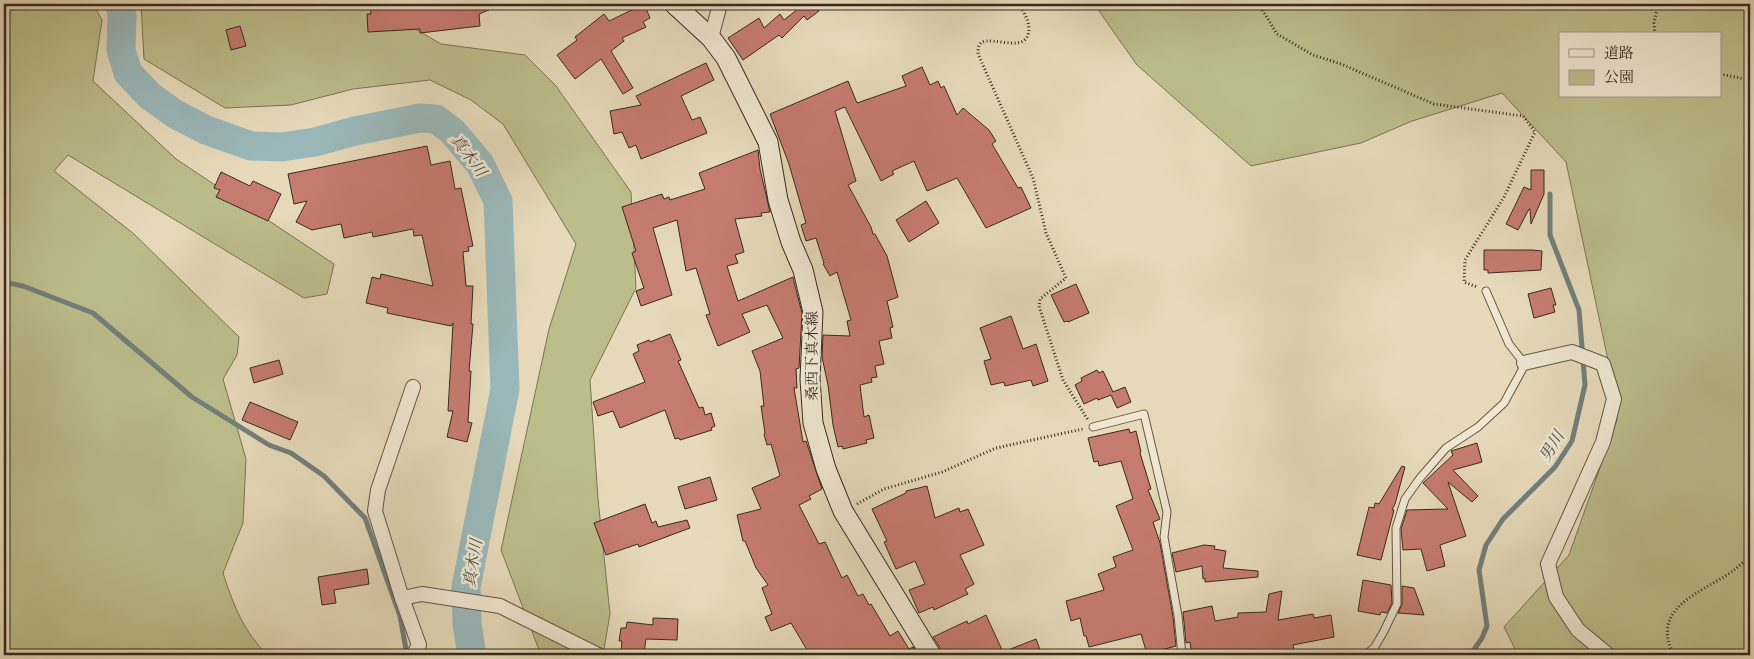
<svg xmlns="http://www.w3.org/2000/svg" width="1754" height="659" font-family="'IM FELL DW Pica','Noto Serif JP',serif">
  <rect width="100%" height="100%" fill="#e6daba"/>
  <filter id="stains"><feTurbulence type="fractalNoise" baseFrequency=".004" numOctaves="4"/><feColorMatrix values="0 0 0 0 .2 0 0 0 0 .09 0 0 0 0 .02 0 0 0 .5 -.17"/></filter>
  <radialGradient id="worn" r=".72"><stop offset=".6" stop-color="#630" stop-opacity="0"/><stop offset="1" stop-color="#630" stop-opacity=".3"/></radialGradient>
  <g fill="#bcbd8b" stroke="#797455" fill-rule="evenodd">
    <path d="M 4,4 L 93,4 L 102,20 L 93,81 L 176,159 L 334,264 L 327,294 L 304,298 L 68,155 L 54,171 L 134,234 L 239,337 L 237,355 L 223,379 L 246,459 L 243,523 L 223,573 C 233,604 244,633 268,655 L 4,655 Z"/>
    <polygon points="141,4 373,4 441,44 525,55 556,86 631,192 636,288 590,380 598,499 610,614 603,655 541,655 501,550 549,329 576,244 503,124 471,100 430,80 353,89 291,105 225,108 144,59"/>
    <path d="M 1094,4 L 1750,4 L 1750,655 L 1518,655 L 1504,627 L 1569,555 L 1617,420 L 1608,360 L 1566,162 L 1502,93 L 1412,121 L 1361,143 L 1251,166 L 1137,65 ZM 1560,34 L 1720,34 L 1720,96 L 1560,96 Z"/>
  </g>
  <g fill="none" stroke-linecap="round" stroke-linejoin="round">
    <g stroke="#727f7c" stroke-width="5">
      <polyline points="4,282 23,286 93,313 192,397 269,445 291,453 324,476 365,518 400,616 407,655"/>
      <polyline points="1468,655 1473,651 1482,638 1487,626 1479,570 1486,545 1503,519 1555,467 1572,441 1585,385 1579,310 1550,235 1550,194"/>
    </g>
    <polyline stroke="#9ab8ba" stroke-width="29" points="120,4 122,17 121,50 128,73 150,96 175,114 206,130 251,146 282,147 315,142 355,131 420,118 436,119 452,131 480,164 498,201 505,389 466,587 467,624 472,655"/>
  </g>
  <g fill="#c67b6f" stroke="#362a1f">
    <polygon points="370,4 439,4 439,9 473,4 503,4 479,14 480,26 420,33 420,29 368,32 367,14 371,14"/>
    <polygon points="644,4 650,18 643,22 646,27 622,38 624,41 611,51 633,88 623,94 601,59 575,79 557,55 577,40 575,37 604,14 609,21"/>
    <polygon points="794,4 813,4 819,11 807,20 804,16 782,38 779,35 743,60 728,38 759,18 764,28 780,14 784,20 798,9"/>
    <polygon points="240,26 246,46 231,50 226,30"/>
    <polygon points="706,63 714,80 681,96 692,120 700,117 707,133 641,159 636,145 629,148 622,132 614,134 610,111 641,105 636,96"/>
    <polygon points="922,67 930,85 938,81 941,88 944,86 957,115 963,108 989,130 996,141 992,144 1018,188 1021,187 1031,208 986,228 957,178 927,191 914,161 892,171 894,174 881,181 845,107 835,111 856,181 848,185 871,227 873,234 875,234 887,256 898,297 887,301 893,327 890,328 892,338 879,341 884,364 875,366 877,377 871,378 872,382 860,385 864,417 869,415 874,438 866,440 867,443 843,449 842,446 838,447 833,425 828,385 822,357 823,335 850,336 847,321 851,320 837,272 830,276 823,264 824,263 816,238 806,241 801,225 806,223 789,164 770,114 848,81 857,103 906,86 902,76"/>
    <polygon points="427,146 431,165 450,161 455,189 461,188 473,246 468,247 469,251 463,252 466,286 473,286 471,324 473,324 469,371 471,371 468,422 472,423 467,442 447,437 453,411 448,411 453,323 451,326 387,313 388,308 366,303 372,277 380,279 381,274 433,286 422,235 414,236 413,229 373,237 372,232 344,238 341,224 312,230 296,222 307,201 294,204 288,174"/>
    <polygon points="758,150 760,169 770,212 761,213 762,216 735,219 744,252 735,255 738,263 727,266 738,301 793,277 794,282 802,313 799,368 796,369 797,388 794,388 803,442 806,441 822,489 809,496 811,499 799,505 819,544 825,542 842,578 847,575 858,596 863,594 869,605 871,604 890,636 898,631 909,649 913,647 918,655 810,655 791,623 771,631 765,617 772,614 762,588 768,585 756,568 745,541 743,541 737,515 761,509 752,488 780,476 771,444 767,445 764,434 765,433 761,406 764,406 760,371 752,351 783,338 767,305 742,314 750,332 718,346 706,315 710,314 696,268 686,271 677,220 653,228 672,295 641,306 636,291 644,288 632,253 636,251 622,207 662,194 664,199 669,197 670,200 705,189 699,173"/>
    <polygon points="1531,170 1544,170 1544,194 1531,224 1530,209 1529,209 1518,230 1506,224 1524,187 1531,190"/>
    <polygon points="221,172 250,186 253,181 281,194 268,221 216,197 220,190 214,188"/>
    <polygon points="926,201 939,223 909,242 896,220"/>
    <polygon points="1484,250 1532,250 1542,251 1541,270 1488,273 1488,270 1484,270"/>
    <polygon points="1076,284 1089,313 1068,322 1067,321 1064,322 1051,295"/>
    <polygon points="1551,288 1556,305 1553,305 1555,312 1534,318 1528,294"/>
    <polygon points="1011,316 1023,349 1036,344 1048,381 1033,386 1031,380 1005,386 1004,382 991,385 984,361 991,359 980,328"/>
    <polygon points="670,334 681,360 678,361 699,408 703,407 705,415 711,413 715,426 711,428 712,430 680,440 679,438 675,439 665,410 620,428 613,411 598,416 593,402 645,382 633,354 639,351 637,345 649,340 650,342"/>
    <polygon points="279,360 283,374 254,383 250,368"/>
    <polygon points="1097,370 1099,373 1103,371 1113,392 1125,387 1131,402 1117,408 1111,395 1098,400 1097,398 1084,404 1075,385 1082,381 1081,378"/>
    <polygon points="250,402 298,422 290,440 242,420"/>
    <polygon points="1129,429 1130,433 1136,431 1141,452 1140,453 1151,489 1148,490 1160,519 1153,522 1160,543 1173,617 1176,646 1147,654 1141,634 1089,647 1086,636 1084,636 1080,618 1071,621 1066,601 1104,590 1098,574 1116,567 1113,557 1133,550 1116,506 1133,499 1121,461 1099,466 1098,461 1094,462 1088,438"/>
    <polygon points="1477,443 1482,462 1453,470 1478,496 1472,502 1448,482 1466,536 1440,545 1445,566 1427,571 1421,549 1403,550 1401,529 1407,510 1448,509 1423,483 1453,455 1451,451"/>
    <polygon points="1402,466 1405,467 1395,504 1392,510 1394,510 1381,560 1357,555 1369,507 1374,508 1375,503 1379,504"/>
    <polygon points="710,477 717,500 685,509 678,487"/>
    <polygon points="927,486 935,518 959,508 960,512 968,509 984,545 960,555 974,584 965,589 968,594 934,610 933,607 919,613 909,590 925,584 915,561 896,569 884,542 887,541 872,509 906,493 906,491"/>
    <polygon points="645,504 652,523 656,521 658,527 687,520 690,528 639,547 638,544 606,555 594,523"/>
    <polygon points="1204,545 1215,546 1214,549 1226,551 1223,568 1258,571 1258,577 1205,582 1205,578 1203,579 1202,566 1176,572 1172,553"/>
    <polygon points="367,569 369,584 334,590 336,603 322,605 318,577"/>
    <polygon points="1363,580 1391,585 1392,603 1387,613 1381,612 1380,615 1358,611"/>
    <polygon points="1402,586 1414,588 1424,615 1398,613 1402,604"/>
    <polygon points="1282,591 1278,620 1313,614 1314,618 1331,615 1334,637 1293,645 1295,655 1192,655 1190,642 1186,643 1183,612 1212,606 1215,621 1238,617 1238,613 1266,612 1269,594"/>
    <polygon points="986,615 1003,652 1036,639 1042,655 942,655 941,649 933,637 967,621 968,624"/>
    <polygon points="653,618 678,619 677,640 646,639 644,653 621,651 622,641 619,641 621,628 626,628 627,622 653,625"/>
  </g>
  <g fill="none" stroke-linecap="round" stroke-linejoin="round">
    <g stroke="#625646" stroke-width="9">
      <g id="lane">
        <polyline points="1093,427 1144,414 1167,512 1164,537 1178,616 1182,655"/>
        <polyline points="1365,655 1374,648 1383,633 1397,604 1396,528 1405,499 1420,478 1446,448 1478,427 1504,403 1522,370 1524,363 1509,344 1486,291"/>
      </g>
    </g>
    <g stroke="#625646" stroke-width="16">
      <g id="street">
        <polyline points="711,38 720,4"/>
        <polyline points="1524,363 1572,352 1603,364 1614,399 1603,442 1548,564 1556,597 1578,630 1608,655"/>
        <polyline points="402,598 422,594 500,606 598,655"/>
        <polyline points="413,655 419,645 402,598 375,511 378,490 413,387"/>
      </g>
    </g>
    <g stroke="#362a1f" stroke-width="21">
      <polyline id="secondary" points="674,4 711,38 726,58 768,142 778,200 791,242 803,270 813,312 810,379 813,423 826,469 843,511 931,655"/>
    </g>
    <g stroke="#362a1f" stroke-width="3" stroke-dasharray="1 2.5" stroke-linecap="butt">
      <path d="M 1019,4 C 1022,9 1026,16 1028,22 C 1035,59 991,34 981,43 C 978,46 978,50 978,54 L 1033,178 L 1046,233 L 1066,278 L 1040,299 L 1039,306 L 1063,380 L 1088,420"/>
      <polyline points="1259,4 1277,34 1313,55 1341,64 1434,104 1523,116 1535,132 1504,197 1465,260 1464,282 1477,287"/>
      <polyline points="1655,34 1654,23 1658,4"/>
      <polyline points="1720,74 1750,80"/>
      <polyline points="857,504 884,489 942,472 996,448 1083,429"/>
      <path d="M 1674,655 C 1650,610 1697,594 1727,575 C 1736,569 1743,563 1750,555"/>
    </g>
    <use href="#lane" stroke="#efe7d2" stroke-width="7"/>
    <use href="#street" stroke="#efe7d2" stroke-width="14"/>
    <use href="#secondary" stroke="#efe7d2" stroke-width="19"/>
  </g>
  <g text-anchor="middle" stroke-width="5" stroke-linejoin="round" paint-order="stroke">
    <g font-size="15" fill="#362a1f" stroke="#efe7d2">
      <text transform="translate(812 356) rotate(-90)" y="5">桑西下真木線</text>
    </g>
    <g font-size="16" font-style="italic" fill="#4f4e46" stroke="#efe7d2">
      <text transform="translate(469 155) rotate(53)" y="6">真木川</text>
      <text transform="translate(1551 446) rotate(-59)" y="6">男川</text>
      <text transform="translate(472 563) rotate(-81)" y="6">真木川</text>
    </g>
  </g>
  <rect width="1754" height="659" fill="none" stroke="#e6daba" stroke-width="20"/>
  <rect x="5" y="5" width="1744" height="649" fill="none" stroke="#362a1f" stroke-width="2.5"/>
  <rect x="10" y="10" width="1734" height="639" fill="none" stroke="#362a1f"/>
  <rect x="1559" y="32" width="162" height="65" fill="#efe7d2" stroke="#a59b8a"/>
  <rect x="1569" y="49" width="25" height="8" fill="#efe7d2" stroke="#a59b8a"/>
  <text x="1604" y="58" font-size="15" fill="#362a1f">道路</text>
  <rect x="1569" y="70" width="25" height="15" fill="#bcbd8b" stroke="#a59b8a"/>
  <text x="1604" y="82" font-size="15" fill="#362a1f">公園</text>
  <rect width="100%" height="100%" filter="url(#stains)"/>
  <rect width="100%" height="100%" fill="url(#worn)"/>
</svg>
